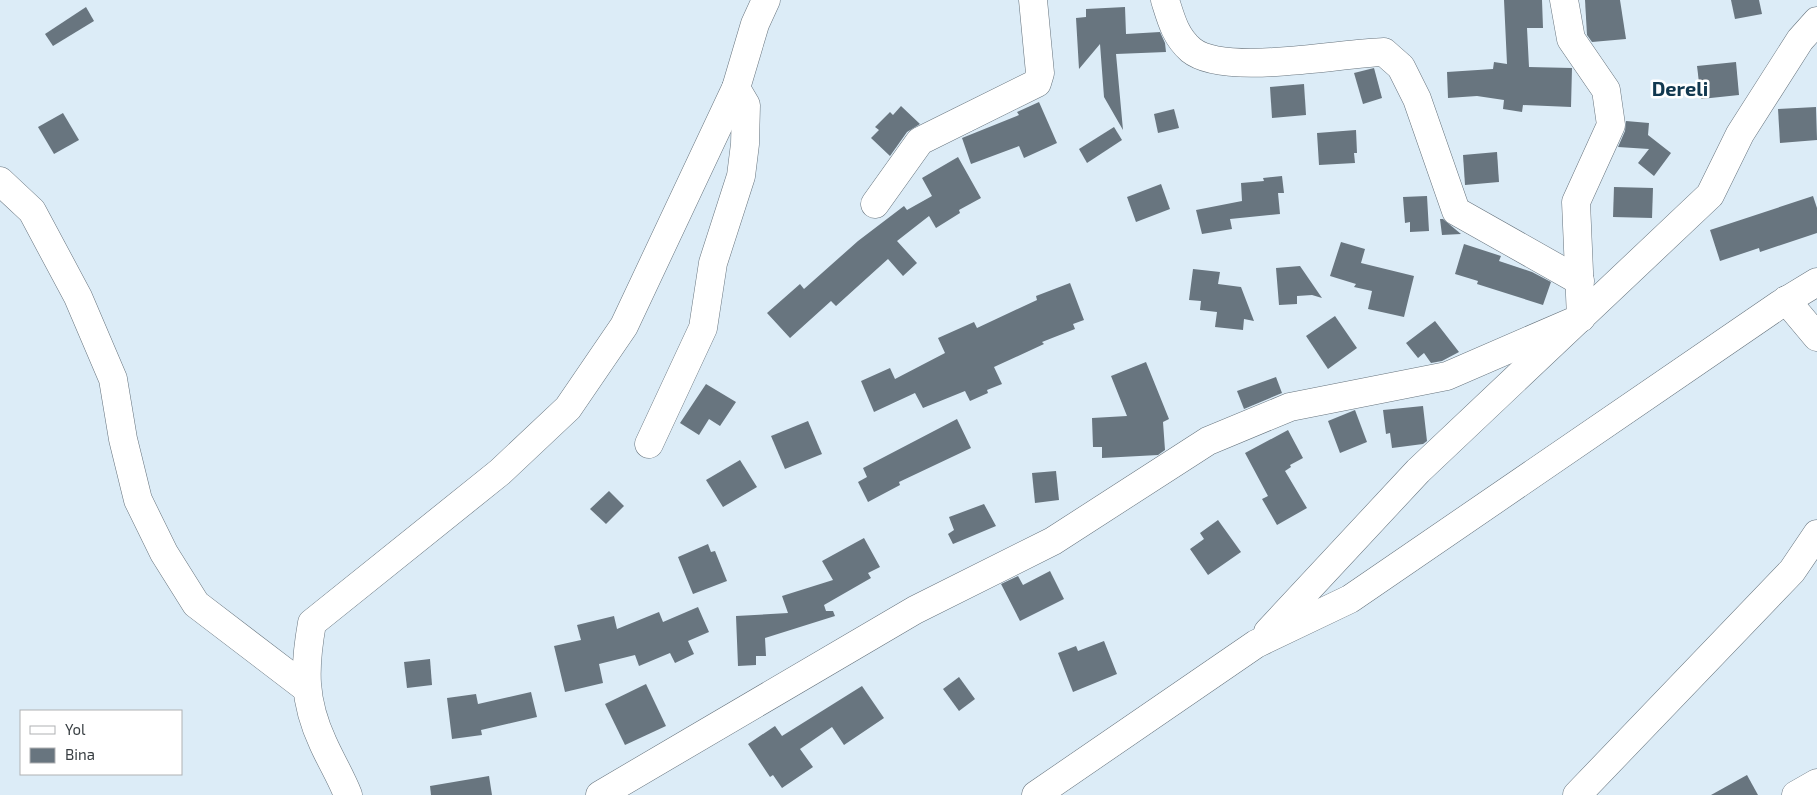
<svg xmlns="http://www.w3.org/2000/svg" width="1817" height="795" font-family="'Exo 2',sans-serif">
  <rect width="100%" height="100%" fill="#dcecf7"/>
  <g fill="#68757f">
    <polygon points="1504,0 1542,0 1543,28 1527,28 1529,67 1572,68 1571,107 1523,105 1522,112 1503,109 1504,100 1477,96 1448,98 1447,72 1493,69 1494,62 1507,64"/>
    <polygon points="1585,0 1620,0 1626,39 1592,42 1587,35"/>
    <polygon points="1731,0 1759,0 1762,14 1735,19"/>
    <polygon points="86,7 94,21 53,46 45,34"/>
    <polygon points="1125,7 1126,34 1160,32 1165,43 1166,52 1116,54 1123,130 1104,97 1100,44 1079,69 1076,18 1086,17 1086,9"/>
    <polygon points="1736,62 1739,95 1701,99 1697,66"/>
    <polygon points="1374,68 1382,98 1363,104 1354,73"/>
    <polygon points="1304,84 1306,115 1272,118 1270,87"/>
    <polygon points="1039,102 1057,143 1024,158 1019,146 971,164 962,138 1019,115 1017,112"/>
    <polygon points="901,106 920,124 907,132 890,156 871,138 879,130 875,127 890,112 893,115"/>
    <polygon points="1816,107 1817,140 1780,143 1778,109"/>
    <polygon points="1174,109 1179,128 1158,133 1154,114"/>
    <polygon points="63,113 79,140 54,154 38,127"/>
    <polygon points="1626,121 1649,123 1648,135 1671,153 1654,176 1638,163 1649,149 1618,147 1625,131"/>
    <polygon points="1114,127 1122,140 1087,163 1079,149"/>
    <polygon points="1356,130 1357,153 1354,153 1355,163 1319,165 1317,133"/>
    <polygon points="1497,152 1499,182 1465,185 1463,155"/>
    <polygon points="958,157 981,198 959,210 960,213 936,228 929,216 897,241 917,263 903,276 888,259 836,306 831,301 790,338 767,313 800,284 804,289 858,241 904,206 907,210 932,196 922,178"/>
    <polygon points="1282,176 1284,193 1278,193 1280,214 1230,219 1232,229 1202,234 1196,210 1242,201 1241,183 1264,181 1263,178"/>
    <polygon points="1161,184 1170,209 1136,222 1127,197"/>
    <polygon points="1614,187 1653,188 1652,218 1613,217"/>
    <polygon points="1427,196 1429,231 1410,232 1410,222 1405,223 1403,197"/>
    <polygon points="1813,196 1817,208 1817,233 1760,252 1759,248 1720,261 1710,230"/>
    <polygon points="1440,219 1443,219 1461,234 1442,235"/>
    <polygon points="1341,242 1365,249 1361,263 1414,276 1404,317 1368,309 1372,291 1354,287 1356,284 1330,276"/>
    <polygon points="1464,244 1501,256 1499,261 1532,272 1551,282 1543,305 1477,284 1478,281 1455,274"/>
    <polygon points="1300,266 1322,298 1312,295 1297,296 1297,304 1279,305 1276,268"/>
    <polygon points="1193,269 1220,272 1218,284 1241,287 1254,321 1244,319 1243,330 1215,327 1217,312 1200,310 1201,301 1189,300"/>
    <polygon points="1070,283 1084,320 1073,324 1075,329 1042,342 1044,344 994,367 1002,384 987,390 988,393 970,401 965,391 923,408 915,393 874,412 861,381 890,368 895,379 945,353 938,338 974,322 977,328 1037,300 1036,296"/>
    <polygon points="1335,316 1357,348 1328,369 1306,336"/>
    <polygon points="1435,321 1459,352 1442,361 1431,363 1424,353 1418,358 1406,343"/>
    <polygon points="1146,362 1169,419 1163,422 1165,450 1158,455 1102,458 1102,447 1093,447 1092,418 1127,416 1111,376"/>
    <polygon points="1276,377 1282,393 1244,409 1237,391"/>
    <polygon points="706,384 736,402 720,426 709,419 699,435 680,423"/>
    <polygon points="1423,406 1427,441 1423,444 1392,448 1390,433 1386,434 1383,410"/>
    <polygon points="1355,410 1367,442 1340,453 1328,421"/>
    <polygon points="957,419 971,448 899,482 900,485 868,502 858,482 867,477 863,468"/>
    <polygon points="808,421 822,454 785,469 771,436"/>
    <polygon points="1288,430 1303,458 1290,465 1291,467 1285,471 1307,508 1277,525 1262,499 1268,496 1245,453"/>
    <polygon points="740,460 757,487 723,507 706,480"/>
    <polygon points="1056,471 1059,500 1035,503 1032,473"/>
    <polygon points="609,491 624,506 606,524 590,509"/>
    <polygon points="984,504 996,526 953,544 948,534 954,530 949,517"/>
    <polygon points="1218,520 1241,552 1208,575 1190,549 1204,539 1200,533"/>
    <polygon points="864,538 880,567 868,573 871,578 824,605 826,611 833,611 835,616 765,638 766,656 756,656 756,665 738,666 736,616 788,613 782,596 833,580 822,561"/>
    <polygon points="708,544 711,552 715,551 727,581 693,594 678,557"/>
    <polygon points="1050,571 1064,599 1020,621 1001,584 1018,576 1023,585"/>
    <polygon points="698,607 709,632 688,641 694,654 675,663 670,653 639,666 635,655 599,664 603,683 565,692 554,646 581,640 577,625 614,616 617,629 659,612 663,622"/>
    <polygon points="1104,641 1117,674 1073,692 1058,653 1076,646 1078,651"/>
    <polygon points="430,659 432,685 407,688 404,662"/>
    <polygon points="959,677 975,699 959,711 943,689"/>
    <polygon points="646,684 666,726 625,745 605,704"/>
    <polygon points="862,686 884,718 844,745 832,727 800,749 813,767 782,788 773,775 770,777 748,744 775,726 782,736"/>
    <polygon points="531,692 537,717 481,730 482,735 452,739 447,698 476,694 478,704"/>
    <polygon points="1747,775 1758,795 1711,795"/>
    <polygon points="489,776 492,795 431,795 430,786"/>
  </g>
  <g fill="none" stroke-linecap="round" stroke-linejoin="round">
    <g stroke="#66737d" stroke-width="29">
      <g id="minor">
        <path d="M 1165,0 C 1171,19 1175,36 1191,50 C 1224,77 1340,53 1384,52 L 1401,67 L 1417,99 L 1456,211 L 1580,281"/>
        <polyline points="0,181 32,211 78,297 113,379 123,439 138,500 164,553 196,604 306,688"/>
        <polyline points="875,204 920,141 1037,83 1040,73 1033,0"/>
        <polyline points="1786,300 1817,337"/>
        <polyline points="649,444 703,328 713,263 741,176 745,144 746,105 736,88"/>
        <polyline points="1268,632 1418,471 1710,195 1740,134 1800,40 1817,21"/>
        <path d="M 348,795 C 341,777 331,761 323,743 C 303,700 304,668 312,623 L 500,472 L 568,408 L 624,326 L 736,88 L 755,24 L 766,0"/>
        <polyline points="600,795 915,610 1053,541 1208,441 1290,407 1447,376 1581,318 1576,202 1611,125 1606,90 1571,39 1564,0"/>
        <polyline points="1036,795 1256,644 1350,599 1779,305 1817,282"/>
        <polyline points="1577,795 1792,571 1817,534"/>
        <polyline points="1796,795 1817,783"/>
      </g>
    </g>
    <use href="#minor" stroke="#fff" stroke-width="28"/>
  </g>
  <g text-anchor="middle" stroke-width="5" stroke-linejoin="round" paint-order="stroke">
    <g font-size="20" font-weight="bold" fill="#11384f" stroke="#fff">
      <text x="1680" y="96">Dereli</text>
    </g>
  </g>
  <rect x="20" y="710" width="162" height="65" fill="#ffffff" stroke="#afb1b3"/>
  <rect x="30" y="726" width="25" height="8" fill="#ffffff" stroke="#afb1b3"/>
  <text x="65" y="735" font-size="15" fill="#373d41">Yol</text>
  <rect x="30" y="748" width="25" height="15" fill="#68757f" stroke="#afb1b3"/>
  <text x="65" y="760" font-size="15" fill="#373d41">Bina</text>
</svg>
